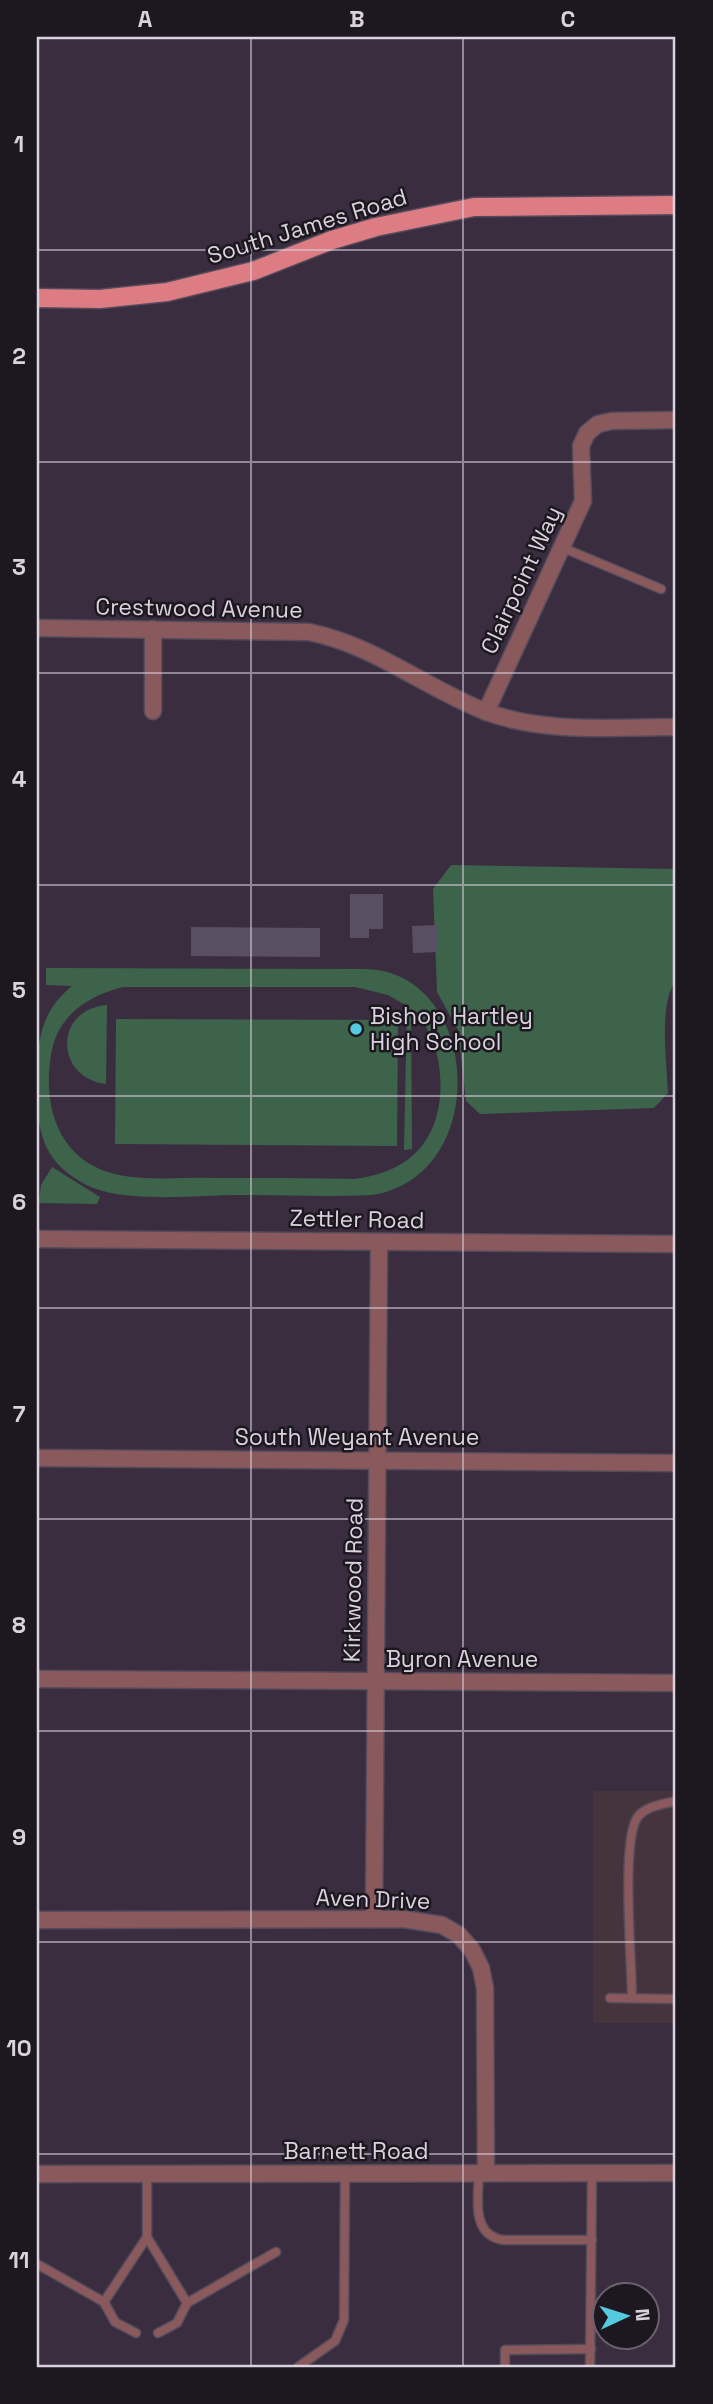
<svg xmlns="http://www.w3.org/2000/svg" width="713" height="2404" font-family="'Space Grotesk',sans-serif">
  <rect width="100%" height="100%" fill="#392d3f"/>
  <rect fill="#46343c" x="593" y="1791" width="83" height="232"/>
  <g fill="#3e634b" fill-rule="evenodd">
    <path d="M 451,865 L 676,869 L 676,981 C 658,1002 667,1066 668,1093 L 654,1108 L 480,1114 L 466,1101 L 458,1030 L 437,992 L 433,889 Z"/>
    <path d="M 46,968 L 366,969 C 481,972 493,1176 372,1195 C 328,1197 283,1195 239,1195 C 194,1195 119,1205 81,1182 C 41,1159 37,1128 37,1086 C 37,1045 38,1014 72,986 L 46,985 ZM 123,987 L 355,987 L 388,995 L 407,1006 L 404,1150 L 412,1149 L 411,1009 C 445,1037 450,1108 424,1143 C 408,1166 380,1176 354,1179 C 308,1178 261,1178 215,1178 C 184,1177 149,1181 119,1175 C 60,1163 42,1109 51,1055 C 57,1016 87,996 123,987 Z"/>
    <path d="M 107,1005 L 106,1084 C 54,1077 54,1009 107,1005 Z"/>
    <polygon points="116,1019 398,1020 397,1146 115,1144"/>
    <polygon points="52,1167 100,1197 97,1204 39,1203 41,1185"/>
  </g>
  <g fill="#5a4e62">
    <polygon points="350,894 383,894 383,929 369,929 369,938 350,938"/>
    <polygon points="437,925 438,952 413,953 412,926"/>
    <polygon points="191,927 320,928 320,957 191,956"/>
  </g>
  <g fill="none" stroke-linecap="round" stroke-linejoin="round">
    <g stroke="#564b5c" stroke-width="11">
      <g id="lane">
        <polyline points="561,547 661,589"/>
        <polyline points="610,1998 676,1999"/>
        <path d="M 632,1998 C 632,1963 621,1844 637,1818 C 645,1806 663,1804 676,1801"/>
        <path d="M 479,2173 C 478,2198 471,2235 503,2240 L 592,2240"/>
        <polyline points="147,2174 147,2237 187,2303 276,2252"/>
        <polyline points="37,2264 104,2302 147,2237"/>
        <polyline points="104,2302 115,2322 136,2333"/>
        <polyline points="158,2333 177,2323 187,2303"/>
        <polyline points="298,2367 335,2341 344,2320 345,2174"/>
        <polyline points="505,2367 505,2350 591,2349"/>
        <polyline points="590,2367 592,2173"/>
      </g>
    </g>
    <g stroke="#564b5c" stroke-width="19">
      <g id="street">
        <path d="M 37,628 L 309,632 C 374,645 424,687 484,711 C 543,734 615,727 676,727"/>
        <polyline points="153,711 153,629"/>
        <polyline points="486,712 583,501 581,446 587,433 598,424 612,421 676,420"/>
        <polyline points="37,1239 676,1244"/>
        <polyline points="37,1458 676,1463"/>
        <polyline points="37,1679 676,1683"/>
        <polyline points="374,1919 379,1242"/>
        <polyline points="37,1920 403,1919 442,1925 459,1935 472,1950 481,1968 485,1988 486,2173"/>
        <polyline points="37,2174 676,2173"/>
      </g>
    </g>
    <g stroke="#564b5c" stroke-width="21">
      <polyline id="primary" points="37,298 100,299 167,292 253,271 332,240 376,227 474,207 676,205"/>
    </g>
    <use href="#lane" stroke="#89595c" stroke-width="8"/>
    <use href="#street" stroke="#89595c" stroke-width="16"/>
    <use href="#primary" stroke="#de7c83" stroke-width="18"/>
  </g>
  <path fill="none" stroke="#dad2de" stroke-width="2" stroke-opacity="0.55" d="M 251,37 L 251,2367M 463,37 L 463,2367M 37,250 L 676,250M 37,462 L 676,462M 37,673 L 676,673M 37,885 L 676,885M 37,1096 L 676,1096M 37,1308 L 676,1308M 37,1519 L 676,1519M 37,1731 L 676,1731M 37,1942 L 676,1942M 37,2154 L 676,2154"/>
  <circle fill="#55cadf" stroke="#1d1820" stroke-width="2.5" cx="356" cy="1029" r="7"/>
  <g text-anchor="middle" stroke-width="5" stroke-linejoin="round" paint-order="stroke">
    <g font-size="23" fill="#dad2de" stroke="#1d1820">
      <text transform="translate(307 226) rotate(-17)" y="8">South James Road</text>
      <text transform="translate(521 580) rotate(-65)" y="8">Clairpoint Way</text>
      <text transform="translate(199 608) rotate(1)" y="8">Crestwood Avenue</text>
      <text transform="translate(357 1219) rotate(1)" y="8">Zettler Road</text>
      <text x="357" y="1445">South Weyant Avenue</text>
      <text transform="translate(353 1580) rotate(-89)" y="8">Kirkwood Road</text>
      <text x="462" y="1667">Byron Avenue</text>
      <text transform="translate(373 1899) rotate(2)" y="8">Aven Drive</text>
      <text x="356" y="2159">Barnett Road</text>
    </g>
    <g font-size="23" fill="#dad2de" stroke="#1d1820" text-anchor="start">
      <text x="370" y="1024">Bishop Hartley<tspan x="370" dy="26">High School</tspan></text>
    </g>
  </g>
  <rect width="713" height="2404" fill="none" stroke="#1d1820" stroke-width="77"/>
  <g transform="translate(626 2316) rotate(86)"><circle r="33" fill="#1d1820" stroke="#69626c" stroke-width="2"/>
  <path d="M0-5L12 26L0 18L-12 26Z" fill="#55cadf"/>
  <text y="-10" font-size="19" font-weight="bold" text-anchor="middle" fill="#dad2de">N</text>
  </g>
  <rect x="38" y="38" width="636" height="2328" fill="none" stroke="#dad2de" stroke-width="2.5"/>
  <g font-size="23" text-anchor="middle" font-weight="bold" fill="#dad2de">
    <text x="145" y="27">A</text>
    <text x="357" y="27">B</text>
    <text x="568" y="27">C</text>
    <text x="19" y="152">1</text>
    <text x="19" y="364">2</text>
    <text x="19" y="575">3</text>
    <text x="19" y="787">4</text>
    <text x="19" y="998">5</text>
    <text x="19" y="1210">6</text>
    <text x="19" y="1422">7</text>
    <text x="19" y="1633">8</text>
    <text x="19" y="1845">9</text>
    <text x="19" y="2056">10</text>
    <text x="19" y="2268">11</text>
  </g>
</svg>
